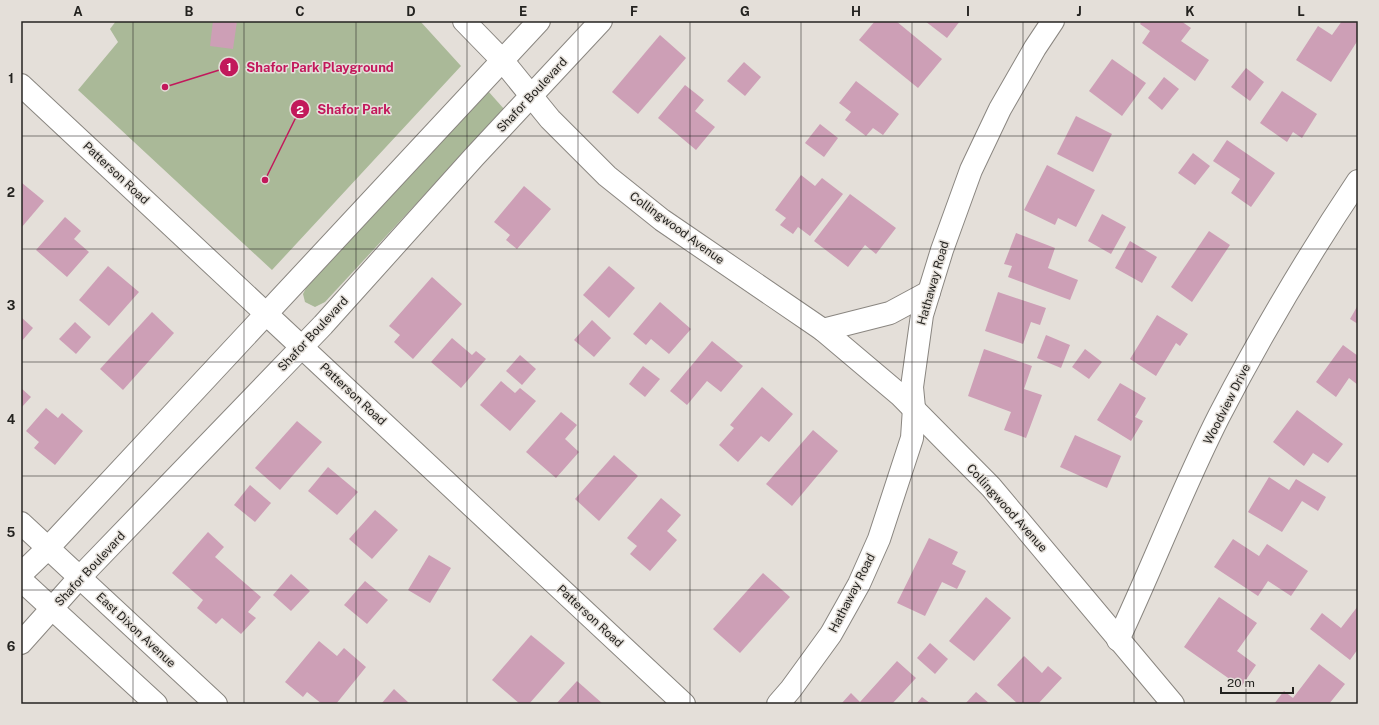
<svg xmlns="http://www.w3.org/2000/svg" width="1379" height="725" font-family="'Public Sans',sans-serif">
  <rect width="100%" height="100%" fill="#e4dfd9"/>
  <g fill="#aab998">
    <polygon points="116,21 420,21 461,66 272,270 78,90 118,42 110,29"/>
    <polygon points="488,91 504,109 325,302 315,307 305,302 303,294 307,286"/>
  </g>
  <g fill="#cd9fb6">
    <polygon points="213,21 237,21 233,49 210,46"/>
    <polygon points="875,21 896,21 942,59 918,88 859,40"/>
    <polygon points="925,21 960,21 947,38"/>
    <polygon points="1142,21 1181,21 1191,28 1181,41 1209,60 1195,81 1142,43 1150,31 1140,24"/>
    <polygon points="1342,21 1354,21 1358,24 1358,40 1331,82 1296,60 1318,26 1332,35"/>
    <polygon points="660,35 686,58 638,114 612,92"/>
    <polygon points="1112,59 1146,83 1122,116 1089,91"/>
    <polygon points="744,62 761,77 745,96 727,81"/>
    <polygon points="1246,68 1264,82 1250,101 1231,87"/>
    <polygon points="1164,77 1179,89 1162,110 1148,98"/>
    <polygon points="856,81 899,114 883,135 873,128 866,136 845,120 851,112 839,103"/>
    <polygon points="685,85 704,100 695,111 715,127 696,150 658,118"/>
    <polygon points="1282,91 1317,114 1302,138 1293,132 1287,142 1260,123"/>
    <polygon points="1076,116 1112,134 1093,172 1057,154"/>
    <polygon points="820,124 838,138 824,157 805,143"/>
    <polygon points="1227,140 1275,173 1251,207 1231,193 1240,179 1213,161"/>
    <polygon points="1193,153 1210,166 1195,185 1178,173"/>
    <polygon points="1047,165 1095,190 1076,227 1058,218 1055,225 1024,210"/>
    <polygon points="801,175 815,186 822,178 843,194 810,236 798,227 793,234 780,225 786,218 775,210"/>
    <polygon points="22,183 44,201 21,228 21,184"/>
    <polygon points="524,186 551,209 517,249 506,240 510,235 494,222"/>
    <polygon points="850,194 896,228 876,254 865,245 848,267 814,241"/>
    <polygon points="1102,214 1126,227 1111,254 1088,241"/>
    <polygon points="65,217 81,231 74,239 89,252 67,277 36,250"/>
    <polygon points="1209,231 1230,245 1192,302 1171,287"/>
    <polygon points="1016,233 1055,248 1048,268 1078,280 1070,300 1008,277 1012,266 1004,264"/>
    <polygon points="1130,241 1157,257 1142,283 1115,268"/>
    <polygon points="108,266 139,292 109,326 79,300"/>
    <polygon points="609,266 635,288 609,318 583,295"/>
    <polygon points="432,277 462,304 413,359 394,342 400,335 389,326"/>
    <polygon points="998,292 1046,308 1040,325 1031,322 1023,344 985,331"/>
    <polygon points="660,302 691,329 669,354 651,339 646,345 633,334"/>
    <polygon points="1358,305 1358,324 1350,319"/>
    <polygon points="152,312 174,333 123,390 100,369"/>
    <polygon points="1157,315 1188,334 1180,346 1176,343 1156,376 1130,359"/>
    <polygon points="21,317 33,328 21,342"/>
    <polygon points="592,320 611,338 594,357 574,340"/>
    <polygon points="75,322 91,337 76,354 59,339"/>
    <polygon points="1046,335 1070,345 1061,368 1037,358"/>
    <polygon points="452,338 472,355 476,351 486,359 461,388 431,362"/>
    <polygon points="712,341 743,366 721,392 707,381 687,405 670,391"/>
    <polygon points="1343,345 1358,356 1358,385 1349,378 1336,397 1316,382"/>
    <polygon points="984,349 1032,366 1024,389 1042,395 1026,438 1004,430 1011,412 968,396"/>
    <polygon points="1085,349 1102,362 1089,379 1072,367"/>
    <polygon points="520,355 536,369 522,385 506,371"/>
    <polygon points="643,366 660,379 645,397 629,384"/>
    <polygon points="501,381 515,393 520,388 536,401 510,431 480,405"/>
    <polygon points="1120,383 1146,398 1135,417 1143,421 1131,441 1097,420"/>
    <polygon points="762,387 793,414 769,442 761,436 738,462 719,445 734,428 730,425"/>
    <polygon points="21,388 31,397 21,408"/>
    <polygon points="46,408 58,418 62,413 83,431 55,465 34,448 39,442 26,431"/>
    <polygon points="1297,410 1343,444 1328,463 1313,453 1304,466 1273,442"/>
    <polygon points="561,412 577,425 565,439 579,452 556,478 526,452"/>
    <polygon points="297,421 322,442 280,490 255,468"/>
    <polygon points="813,430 838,451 792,506 766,484"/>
    <polygon points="1075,435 1121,456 1107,488 1060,467"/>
    <polygon points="614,455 638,476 599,521 575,499"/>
    <polygon points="328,467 358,492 337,515 308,491"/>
    <polygon points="1269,477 1289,490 1296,479 1326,497 1318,511 1302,501 1282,532 1248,512"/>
    <polygon points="250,485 271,503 255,522 234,505"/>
    <polygon points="661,498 681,515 667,531 677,540 650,571 630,554 637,546 627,538"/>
    <polygon points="375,510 398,530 372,559 349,539"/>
    <polygon points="208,532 224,547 215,557 261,597 248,612 256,618 241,634 222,618 216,624 197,608 203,600 172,573"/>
    <polygon points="929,538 958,552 952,564 966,571 957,589 942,582 925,616 897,603"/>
    <polygon points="1233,539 1259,556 1267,544 1308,571 1291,596 1268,581 1258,596 1214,567"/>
    <polygon points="429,555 451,568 430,603 408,590"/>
    <polygon points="763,573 790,597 740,653 713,629"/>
    <polygon points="291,574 310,591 291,611 273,595"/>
    <polygon points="365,581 388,600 367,624 344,605"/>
    <polygon points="986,597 1011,618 974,661 949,641"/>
    <polygon points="1219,597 1257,623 1237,651 1256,665 1241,687 1184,647"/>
    <polygon points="1358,606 1358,649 1350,660 1310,629 1322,613 1341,628"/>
    <polygon points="531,635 565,663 529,704 520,704 492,680"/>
    <polygon points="319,641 337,656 344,648 366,667 336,704 322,704 307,692 303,697 285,682"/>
    <polygon points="930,643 948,659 935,674 917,658"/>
    <polygon points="1024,656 1042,673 1048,666 1062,678 1038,704 1018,704 997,685"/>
    <polygon points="897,661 916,678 892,704 841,704 851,693 860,702"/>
    <polygon points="1319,664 1345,684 1329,704 1274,704 1284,691 1293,698"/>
    <polygon points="577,681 603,704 556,704"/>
    <polygon points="394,689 410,704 381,704"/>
    <polygon points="976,692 990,704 965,704"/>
    <polygon points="922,697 931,704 916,704"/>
  </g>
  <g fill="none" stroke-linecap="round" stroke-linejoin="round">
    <g stroke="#8a8680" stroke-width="24">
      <g id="street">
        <polyline points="464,21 502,60 550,119 607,176 662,220 823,330 890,313 929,292"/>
        <polyline points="823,330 900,395 991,487 1173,704"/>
        <polyline points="21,523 216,704"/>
        <polyline points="21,574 48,548 539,21"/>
        <polyline points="21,580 156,704"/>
        <path d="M 1118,640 C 1153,566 1182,489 1219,416 C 1261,335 1307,257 1358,181"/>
        <polyline points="21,643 80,577 323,325 474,157 601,21"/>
        <polyline points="778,704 791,689 831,634 859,584 879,539 912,438 914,408 912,387 922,315 942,250 971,170 1000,109 1035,48 1053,21"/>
      </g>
    </g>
    <g stroke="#8a8680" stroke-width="24">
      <polyline id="secondary" points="21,85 684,704"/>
    </g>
    <use href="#street" stroke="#fff" stroke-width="22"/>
    <use href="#secondary" stroke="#fff" stroke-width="22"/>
  </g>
  <path fill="none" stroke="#242320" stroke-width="1" stroke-opacity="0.55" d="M 133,21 L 133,704M 244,21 L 244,704M 356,21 L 356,704M 467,21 L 467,704M 578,21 L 578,704M 690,21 L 690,704M 801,21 L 801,704M 912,21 L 912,704M 1023,21 L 1023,704M 1134,21 L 1134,704M 1246,21 L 1246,704M 21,136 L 1358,136M 21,249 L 1358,249M 21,362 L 1358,362M 21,476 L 1358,476M 21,590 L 1358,590"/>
  <g text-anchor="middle" stroke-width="3" stroke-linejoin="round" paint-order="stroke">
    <g font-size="12" fill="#242320" stroke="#e4dfd9">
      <text transform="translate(532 95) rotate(-47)" y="4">Shafor Boulevard</text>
      <text transform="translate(116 173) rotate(43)" y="4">Patterson Road</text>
      <text transform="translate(677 228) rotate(36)" y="4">Collingwood Avenue</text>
      <text transform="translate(933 283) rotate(-74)" y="4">Hathaway Road</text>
      <text transform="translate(313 334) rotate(-47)" y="4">Shafor Boulevard</text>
      <text transform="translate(353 394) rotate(43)" y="4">Patterson Road</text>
      <text transform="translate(1227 404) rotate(-63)" y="4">Woodview Drive</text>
      <text transform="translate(1007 508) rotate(48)" y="4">Collingwood Avenue</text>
      <text transform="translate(90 569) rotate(-47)" y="4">Shafor Boulevard</text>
      <text transform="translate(852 593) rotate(-63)" y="4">Hathaway Road</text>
      <text transform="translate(590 616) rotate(43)" y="4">Patterson Road</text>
      <text transform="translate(136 630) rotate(43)" y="4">East Dixon Avenue</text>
    </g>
  </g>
  <path fill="none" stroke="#c2185b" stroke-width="1.5" d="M165 87L229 67M265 180L300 109"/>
  <g fill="#c2185b" stroke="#e4dfd9" stroke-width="1.5">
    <circle cx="165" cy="87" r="4"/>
    <circle cx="265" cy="180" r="4"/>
    <circle cx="229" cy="67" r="10"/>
    <circle cx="300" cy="109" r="10"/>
  </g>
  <g font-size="12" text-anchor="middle" font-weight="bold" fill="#fff">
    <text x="229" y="71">1</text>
    <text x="300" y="114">2</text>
  </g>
  <g font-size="13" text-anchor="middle" font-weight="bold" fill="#c2185b" stroke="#e4dfd9" stroke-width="3" stroke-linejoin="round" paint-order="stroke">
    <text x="320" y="72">Shafor Park Playground</text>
    <text x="354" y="114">Shafor Park</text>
  </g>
  <rect width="1379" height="725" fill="none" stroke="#e4dfd9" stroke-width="44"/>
  <path d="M1221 687v6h72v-6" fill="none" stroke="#242320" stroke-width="2"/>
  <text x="1227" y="687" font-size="12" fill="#242320" stroke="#e4dfd9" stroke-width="3" paint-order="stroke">20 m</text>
  <rect x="22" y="22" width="1335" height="681" fill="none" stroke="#242320" stroke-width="1.5"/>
  <g font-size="13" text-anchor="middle" font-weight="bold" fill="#242320">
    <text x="78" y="16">A</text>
    <text x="189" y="16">B</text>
    <text x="300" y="16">C</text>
    <text x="411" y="16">D</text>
    <text x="523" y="16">E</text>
    <text x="634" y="16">F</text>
    <text x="745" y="16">G</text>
    <text x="856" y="16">H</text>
    <text x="968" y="16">I</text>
    <text x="1079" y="16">J</text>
    <text x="1190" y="16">K</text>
    <text x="1301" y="16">L</text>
    <text x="11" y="83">1</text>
    <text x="11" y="197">2</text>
    <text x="11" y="310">3</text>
    <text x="11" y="424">4</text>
    <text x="11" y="537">5</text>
    <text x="11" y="651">6</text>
  </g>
</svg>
